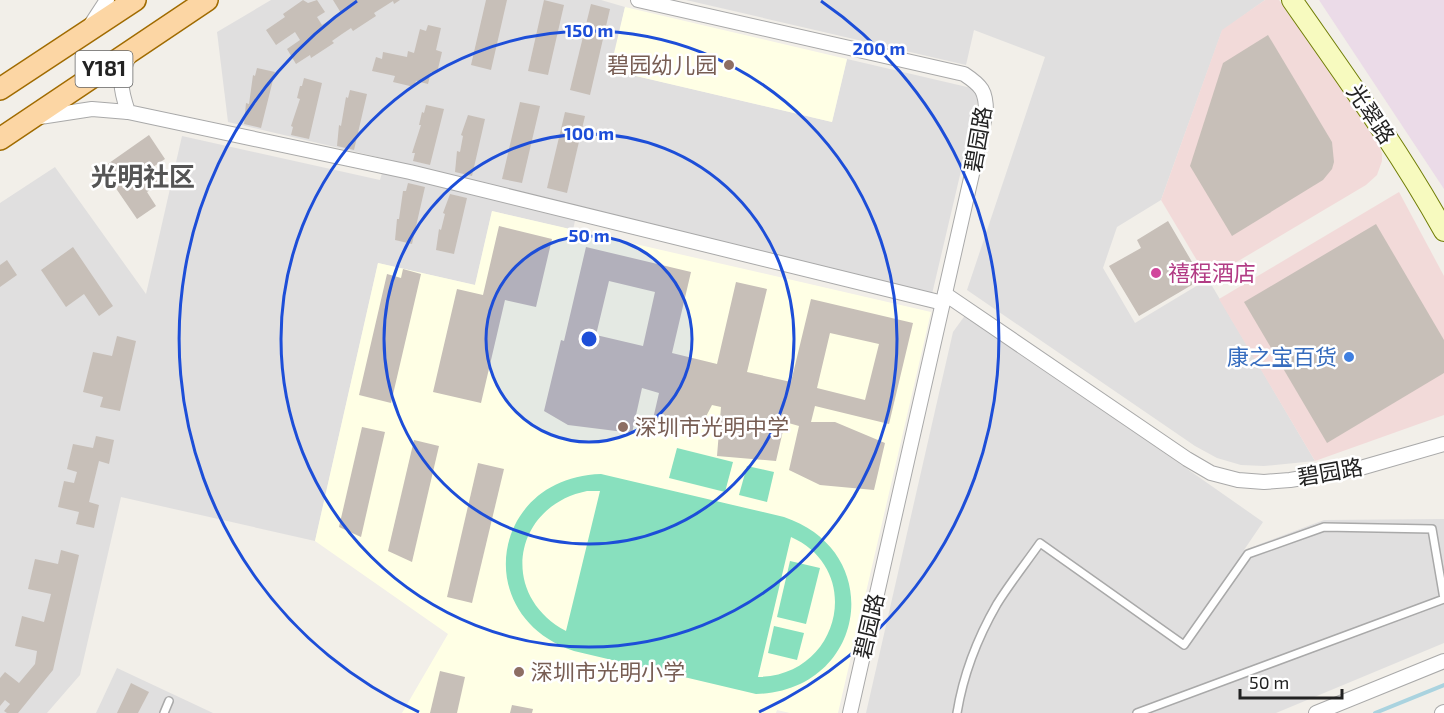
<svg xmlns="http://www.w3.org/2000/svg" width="1444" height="713" font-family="'Exo 2','Noto Sans SC',sans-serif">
  <rect width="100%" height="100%" fill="#f2efe9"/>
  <g fill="#e0dfdf">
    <polygon points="271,0 601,0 625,7 611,70 832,122 847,59 980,90 932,294 577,211 573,230 492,211 475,285 378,263 315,541 121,497 80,675 47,713 0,713 0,203 55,167 146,294 182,136 380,180 386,159 228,122 217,32"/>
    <polygon points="686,0 1265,0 1222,31 1161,200 1117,227 1103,268 1135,323 1208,279 1315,461 1264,466 1241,465 1217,458 1195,446 967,290 1045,57 974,30 966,65"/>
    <polygon points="966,314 1263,522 1244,550 1324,520 1444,519 1444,643 1276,713 866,713 953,332"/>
    <polygon points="117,668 213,713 96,713"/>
  </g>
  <g fill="#f2dad9">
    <polygon points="1265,0 1279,0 1378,140 1382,154 1382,161 1377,175 1366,185 1208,279 1161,200 1222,30"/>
    <polygon points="1399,192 1444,276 1444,415 1315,461 1219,299"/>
  </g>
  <polygon fill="#ebdbe8" points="1319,0 1444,0 1444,189"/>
  <g fill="#ffffe5">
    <polygon points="625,7 847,59 832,122 610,70"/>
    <polygon points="492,211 931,312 838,713 790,713 777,710 776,713 402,713 448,634 315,541 378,263 475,285"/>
  </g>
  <g fill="#88e0be" fill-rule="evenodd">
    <polygon points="677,448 733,462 725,492 669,478"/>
    <polygon points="747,466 774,472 767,502 739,495"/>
    <path d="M 601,474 L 784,517 C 888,552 866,691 756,694 L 574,651 C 469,616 491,477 601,474 ZM 587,491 L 600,491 L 566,631 C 498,595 513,506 587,491 ZM 791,537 C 865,570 840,676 758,677 Z"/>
    <polygon points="790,561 820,568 806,624 777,617"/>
    <polygon points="774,626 804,633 797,660 768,653"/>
  </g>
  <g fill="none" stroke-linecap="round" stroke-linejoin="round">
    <polyline stroke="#aad3df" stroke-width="4" points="1375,713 1444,685"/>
  </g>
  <g fill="#c7bfb8" fill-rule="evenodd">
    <polygon points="303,0 308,3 317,0 325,12 317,17 322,25 341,13 333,0 400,0 394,4 393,1 374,13 376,16 353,31 351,28 342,34 332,41 334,43 311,58 310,55 296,64 287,49 300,40 295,32 276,45 266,30 285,17 283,14"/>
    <polygon points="486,0 507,0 491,70 471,65"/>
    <polygon points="544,0 564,5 548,75 528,71"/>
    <polygon points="591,4 610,9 590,95 570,90"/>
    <polygon points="428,25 441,28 436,50 442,52 437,73 431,72 428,84 416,81 414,87 393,82 395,76 372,71 376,57 382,59 383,52 407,57 408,51 414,53 420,29 426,31"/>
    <polygon points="1268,35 1332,142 1334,162 1332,169 1323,180 1232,236 1190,166 1223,63"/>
    <polygon points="257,68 275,72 261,128 244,124 246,103 249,104 253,75 255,76"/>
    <polygon points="304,78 322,83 309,139 291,135 293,127 291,126 300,99 297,98 300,86 302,86"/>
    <polygon points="350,90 367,94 354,150 337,146 339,125 341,126 346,97 348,98"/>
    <polygon points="520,102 540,106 522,183 502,179"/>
    <polygon points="426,105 444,109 430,165 413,161 415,153 412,153 421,125 419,125 422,112 424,113"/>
    <polygon points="565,112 585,116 567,193 547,188"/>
    <polygon points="468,115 485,119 472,176 455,172 457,151 460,152 463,136 461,135"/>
    <polygon points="149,135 165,159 153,167 163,181 147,192 156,206 137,219 102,168"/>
    <polygon points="408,183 425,187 412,244 395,240 397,219 399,219 403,191 406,191"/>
    <polygon points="450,194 467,198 454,254 436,250 439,229 441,230 445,214 443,213"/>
    <polygon points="1168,221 1202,279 1139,316 1109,266 1141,248 1137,240"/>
    <polygon points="1376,224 1444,340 1444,373 1327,443 1244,302"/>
    <polygon points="499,226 552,239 536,307 505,300 481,403 433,392 457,289 483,295"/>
    <polygon points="73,247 113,306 99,316 84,294 66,307 41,270"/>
    <path d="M 586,247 L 691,272 L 672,353 L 717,364 L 736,282 L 767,289 L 747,372 L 791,382 L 811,299 L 913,323 L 889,424 L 815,406 L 811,422 L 835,422 L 885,443 L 874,490 L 820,485 L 789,470 L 799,426 L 785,422 L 776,461 L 717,456 L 721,407 L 712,405 L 699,430 L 653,419 L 659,393 L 642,388 L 632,433 L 568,425 L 544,411 L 561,340 L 564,341 ZM 609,281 L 655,292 L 643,346 L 596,335 ZM 830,333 L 879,344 L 865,400 L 817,388 Z"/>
    <polygon points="7,260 17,275 0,287 0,265"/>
    <polygon points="403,269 421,274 391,403 359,395 387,274 401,278"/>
    <polygon points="117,336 136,341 120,411 100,407 103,397 83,392 93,352 112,356"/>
    <polygon points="362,427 385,432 361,537 339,527"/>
    <polygon points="96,436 114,440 109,464 99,461 89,502 99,505 94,528 76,524 79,512 58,507 64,481 74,483 77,472 67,469 73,444 93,448"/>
    <polygon points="414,440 439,446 412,562 388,551"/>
    <polygon points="478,463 504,469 472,603 447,597"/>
    <polygon points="61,550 79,555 53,670 18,713 7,713 4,711 10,704 5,700 0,706 0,678 5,672 19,683 35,664 37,651 15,646 22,616 44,622 51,594 28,589 35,559 58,564"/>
    <polygon points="440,671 465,677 457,713 430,713"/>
    <polygon points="131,683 149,692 138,713 117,713"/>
    <polygon points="512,705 533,709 532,713 510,713"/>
  </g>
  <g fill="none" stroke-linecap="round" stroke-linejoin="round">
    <g stroke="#a9a9a9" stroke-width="10">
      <g id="lane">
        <polyline points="164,713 169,701"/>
        <path d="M 957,713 C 963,676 978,637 997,604 C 1010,583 1026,563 1040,543 L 1184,645 L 1248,554 L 1324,527 L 1432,529 L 1444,599 L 1137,713"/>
      </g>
    </g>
    <g stroke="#a9a9a9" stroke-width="16">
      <g id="street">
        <path d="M 638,0 L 964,74 C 982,86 986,91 986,112 L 850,713"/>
        <polyline points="90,26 107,0"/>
        <path d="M 130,55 C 118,77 120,88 128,112 L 410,172 L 943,303"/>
        <polyline points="40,117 92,109 128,112"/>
        <polyline points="945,294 1187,459 1211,473 1238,480 1264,482 1290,480 1357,469 1444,444"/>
        <polyline points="1316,713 1444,661"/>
        <polyline points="1442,713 1444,712"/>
      </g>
    </g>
    <g stroke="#707d05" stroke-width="22">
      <path id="secondary" d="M 1292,0 C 1345,76 1399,150 1444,231"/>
    </g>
    <g stroke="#a06b00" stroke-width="24">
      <g id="primary">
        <polyline points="0,89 135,0"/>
        <polyline points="0,139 207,0"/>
      </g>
    </g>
    <use href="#lane" stroke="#fff" stroke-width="7"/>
    <use href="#street" stroke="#fff" stroke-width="14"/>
    <use href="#secondary" stroke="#f7fabf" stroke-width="20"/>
    <use href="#primary" stroke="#fcd6a4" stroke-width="21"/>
  </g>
  <circle cx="589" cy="339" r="103" fill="#1d4ed8" fill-opacity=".12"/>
  <g fill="none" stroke="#1d4ed8" stroke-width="3">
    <circle cx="589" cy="339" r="103"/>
    <circle cx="589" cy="339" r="205"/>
    <circle cx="589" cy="339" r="308"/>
    <path d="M419 712A410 410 0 0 1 357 1M821 1A410 410 0 0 1 759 712"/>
  </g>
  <g fill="#8d6e63" stroke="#fff" stroke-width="2">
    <circle cx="729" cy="65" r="6"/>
    <circle cx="623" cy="427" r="6"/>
    <circle cx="519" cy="672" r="6"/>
  </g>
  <circle fill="#d1479c" stroke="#fff" stroke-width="2" cx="1156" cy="273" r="6"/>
  <circle fill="#3f7fe0" stroke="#fff" stroke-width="2" cx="1349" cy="357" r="6"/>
  <g text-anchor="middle" stroke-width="5" stroke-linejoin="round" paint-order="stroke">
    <rect fill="#fff" stroke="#646464" stroke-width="1.5" x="75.5" y="51" width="57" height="36" rx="4.5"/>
    <g font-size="21" font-weight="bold" fill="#222">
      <text x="104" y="76">Y181</text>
    </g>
    <g font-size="22" fill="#785e54" stroke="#fff" text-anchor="start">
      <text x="717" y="73" text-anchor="end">碧园幼儿园</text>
      <text x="635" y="435">深圳市光明中学</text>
      <text x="531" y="680">深圳市光明小学</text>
    </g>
    <g font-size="22" fill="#222" stroke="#fff">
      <text transform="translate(1371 114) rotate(56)" y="8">光翠路</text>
      <text transform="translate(978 139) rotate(-80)" y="8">碧园路</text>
      <text transform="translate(1330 472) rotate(-10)" y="8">碧园路</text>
      <text transform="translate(869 626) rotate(-77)" y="8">碧园路</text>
    </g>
    <g font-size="22" fill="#b23c85" stroke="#fff" text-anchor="start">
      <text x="1168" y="281">禧程酒店</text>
    </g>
    <g font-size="22" fill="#366cbe" stroke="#fff" text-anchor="end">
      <text x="1337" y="365">康之宝百货</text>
    </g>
    <g font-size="26" font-weight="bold" fill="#555" stroke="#fff">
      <text x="143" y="186">光明社区</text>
    </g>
  </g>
  <circle cx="589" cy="339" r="9" fill="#1d4ed8" stroke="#fff" stroke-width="3"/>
  <g font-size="18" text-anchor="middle" font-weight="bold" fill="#1d4ed8" stroke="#fff" stroke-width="5" stroke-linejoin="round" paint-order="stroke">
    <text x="589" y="37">150 m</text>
    <text x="879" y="55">200 m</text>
    <text x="589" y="140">100 m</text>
    <text x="589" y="242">50 m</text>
  </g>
  <path d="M1240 689v9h102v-9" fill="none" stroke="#222222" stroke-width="3"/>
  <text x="1249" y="689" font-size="18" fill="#222222" stroke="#ffffff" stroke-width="4.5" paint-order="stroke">50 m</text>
</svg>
